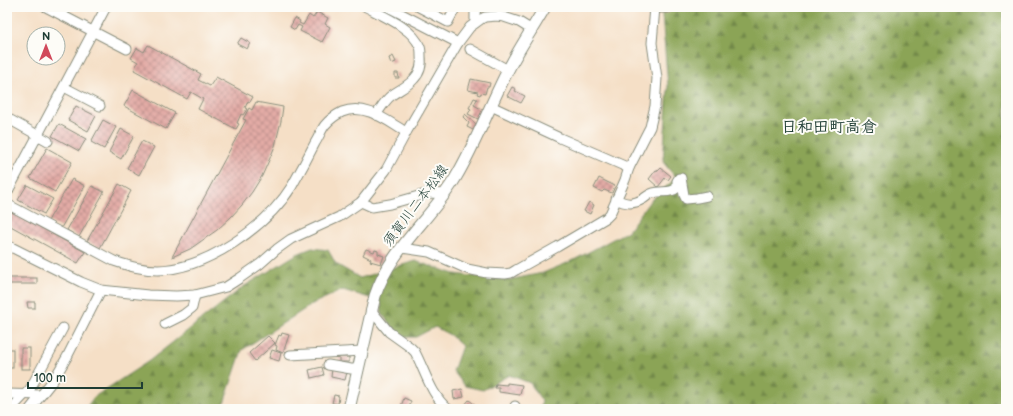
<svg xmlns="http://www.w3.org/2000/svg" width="1013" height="416" font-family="'Balsamiq Sans','Klee One',sans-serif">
  <defs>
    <pattern id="forest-firs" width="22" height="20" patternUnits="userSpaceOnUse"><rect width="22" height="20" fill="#8ba456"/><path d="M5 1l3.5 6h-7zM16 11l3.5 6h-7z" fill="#718748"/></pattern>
    <pattern id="building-cross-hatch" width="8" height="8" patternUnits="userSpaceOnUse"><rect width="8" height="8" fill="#e3aba6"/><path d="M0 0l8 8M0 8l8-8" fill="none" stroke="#b78c88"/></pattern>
  </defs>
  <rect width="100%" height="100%" fill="#fdfcf7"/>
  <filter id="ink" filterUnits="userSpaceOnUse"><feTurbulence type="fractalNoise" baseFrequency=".025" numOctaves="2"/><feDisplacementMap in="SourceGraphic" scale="8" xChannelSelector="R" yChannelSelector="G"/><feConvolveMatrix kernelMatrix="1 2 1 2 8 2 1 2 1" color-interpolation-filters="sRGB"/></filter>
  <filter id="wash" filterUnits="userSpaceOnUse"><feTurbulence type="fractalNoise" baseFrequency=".012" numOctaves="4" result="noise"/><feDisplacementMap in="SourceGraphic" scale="16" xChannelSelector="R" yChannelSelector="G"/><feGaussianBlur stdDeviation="0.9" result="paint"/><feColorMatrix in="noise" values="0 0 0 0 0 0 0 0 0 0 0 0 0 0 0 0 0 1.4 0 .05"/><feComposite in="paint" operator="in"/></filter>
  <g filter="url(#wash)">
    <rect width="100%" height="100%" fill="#f5dfc6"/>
    <polygon fill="url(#forest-firs)" stroke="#557045" points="665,7 1006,7 1006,409 540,409 542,401 530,383 509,375 483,390 465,386 453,371 462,346 450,335 435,327 416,337 401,337 382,314 381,302 373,299 343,290 314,303 242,350 224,403 223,409 85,409 94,397 149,361 243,287 297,254 312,248 328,250 336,264 360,278 415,261 455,274 508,280 543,273 572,261 628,231 650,201 676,178 663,162 668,87 662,15"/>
    <g id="blocks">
      <g fill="url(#building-cross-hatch)">
        <polygon points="660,7 669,7 669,9 670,9 669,13 660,13"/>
        <polygon points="317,12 328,18 325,24 330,27 322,42 300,31 302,27 298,25 295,30 290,27 295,18 300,21 299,23 303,25 309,15 313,18"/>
        <polygon points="241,38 250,43 247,49 237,44"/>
        <polygon points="148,45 201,74 198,80 210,86 216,77 253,97 250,102 248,101 245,108 247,109 243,115 241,114 237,123 239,124 236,129 198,109 203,99 191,92 187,99 134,70 138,62 131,58 137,48 144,52"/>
        <polygon points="393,56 396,62 391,64 389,58"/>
        <polygon points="395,73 398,73 399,78 395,78"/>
        <polygon points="471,79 490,83 489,87 487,87 485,94 481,93 480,95 477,94 478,92 468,90"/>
        <polygon points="512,87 516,89 515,91 525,96 521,103 507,96"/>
        <polygon points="133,90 175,113 166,129 124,106"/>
        <polygon points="474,98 477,99 474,105 483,110 478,119 468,114 471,109 469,108"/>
        <polygon points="256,102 283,107 281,121 275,146 270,158 262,176 252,192 242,205 231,217 217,230 190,249 172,257 246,120 243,119 249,108 252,110"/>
        <polygon points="76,106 96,116 88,131 68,120"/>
        <polygon points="465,114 477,125 473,130 467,127 469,123 463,117"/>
        <polygon points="103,120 116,127 104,149 91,142"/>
        <polygon points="59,124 86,139 79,151 52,136"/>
        <polygon points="121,129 134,136 121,159 109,152"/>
        <polygon points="142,141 154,147 139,175 127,168"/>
        <polygon points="47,148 72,162 55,192 30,178"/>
        <polygon points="661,168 671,176 668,180 665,178 658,187 649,179 656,170 658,171"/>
        <polygon points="599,178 615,186 612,193 604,190 602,192 594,188"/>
        <polygon points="72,179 85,186 61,228 48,221"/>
        <polygon points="119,184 131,191 100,248 87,241"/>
        <polygon points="27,185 53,199 44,214 18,200"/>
        <polygon points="92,186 104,192 79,237 67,230"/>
        <polygon points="589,202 594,205 590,214 584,211"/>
        <polygon points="12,212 85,252 78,263 7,224 7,220"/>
        <polygon points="366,249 374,252 375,250 378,251 378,254 384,256 381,264 370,261 371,259 363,255"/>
        <rect x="7" y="278" width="30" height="6"/>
        <polygon points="27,302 35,302 35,308 28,308"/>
        <polygon points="282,333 289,335 283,353 276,350 277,346 275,345 279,335 281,336"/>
        <polygon points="268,336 275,343 255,361 249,353"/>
        <rect x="21" y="348" width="9" height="21"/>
        <rect x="7" y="349" width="6" height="19"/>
        <polygon points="272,350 281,353 279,361 269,358"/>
        <rect x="339" y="357" width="10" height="5"/>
        <polygon points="322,367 324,375 311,378 309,370"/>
        <polygon points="332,369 347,372 345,380 331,377"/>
        <polygon points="507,383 522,385 520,395 499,392 499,388 495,388 496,384 507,385"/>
        <polygon points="462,389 464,397 454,399 453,391"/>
        <polygon points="334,395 339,396 338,404 332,403"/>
        <polygon points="404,398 411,401 408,409 400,409"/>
        <polygon points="469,400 481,409 465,409 463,407"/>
      </g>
    </g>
  </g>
  <g filter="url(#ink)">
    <use href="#blocks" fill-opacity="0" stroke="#8a8e7d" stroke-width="1"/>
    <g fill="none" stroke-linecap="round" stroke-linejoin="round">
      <g stroke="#8a8e7d" stroke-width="11">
        <g id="minor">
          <polyline points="46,7 127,49"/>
          <path d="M 366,7 C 383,16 413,28 420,47 C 421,49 421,53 421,56 C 422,64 420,73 414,79 C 408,86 399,90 392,95 C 385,100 381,108 376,115"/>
          <polyline points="388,7 458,43"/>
          <polyline points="419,7 448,22 456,7"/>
          <polyline points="475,23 475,13 477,7"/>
          <polyline points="470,49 508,70"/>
          <polyline points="64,87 100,106"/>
          <polyline points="491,106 560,138 629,168"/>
          <polyline points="7,118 48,141"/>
          <polyline points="7,193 106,7"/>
          <path d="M 616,199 C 625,204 633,205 643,199 C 646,197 649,194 653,193 C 662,190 670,194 677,188 L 677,181 L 679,178 L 681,178 L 684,195 L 686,199 L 697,198 L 707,196"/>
          <polyline points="361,202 372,207 390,204 429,193 445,194"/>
          <path d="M 7,204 L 114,261 C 129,266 142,270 158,270 C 207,269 267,226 292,186 C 300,172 308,157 315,143 C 319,137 321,130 325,125 C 330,119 336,115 342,112 C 366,103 387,121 406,132"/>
          <polyline points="7,245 81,282 101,290 148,295 176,296 195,295 226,287 240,278 260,264 277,249 291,239 339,217 361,202 386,170 407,131 458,43 470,27 481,19 485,17 497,16 504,17 519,22 532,30"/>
          <polyline points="402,248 429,252 467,269 487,273 505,274 511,273 516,270 557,247 606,218 610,214 625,180 629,168 650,127 655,106 657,78 652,43 655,7"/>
          <path d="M 371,310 L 389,332 L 410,347 L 415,352 C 425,371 431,395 448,409"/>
          <polyline points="165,324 183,315 192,308 195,295"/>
          <polyline points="290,355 362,351"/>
          <polyline points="328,365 351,369 358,369"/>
          <polyline points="7,394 41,395"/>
          <polyline points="515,406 516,409"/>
          <polyline points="11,409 30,389 63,328"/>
          <polyline points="30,409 54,379 67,357 101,290"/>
        </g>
      </g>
      <g stroke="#8a8e7d" stroke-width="13">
        <path id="major" d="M 349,409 L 375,296 C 390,249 432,218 456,177 C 476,143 490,105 508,70 C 519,49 533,28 545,7"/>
      </g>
      <use href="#minor" stroke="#fff" stroke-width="9"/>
      <use href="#major" stroke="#fff" stroke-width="11"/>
    </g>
  </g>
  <g text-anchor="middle" stroke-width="4" stroke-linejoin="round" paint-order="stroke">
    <g font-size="14" fill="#1f3d34" stroke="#fdfcf7">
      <text transform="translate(415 205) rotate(-53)" y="5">須賀川二本松線</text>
    </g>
    <g font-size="16" font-weight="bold" fill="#1f3d34" stroke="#fdfcf7">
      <text x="829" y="132">日和田町高倉</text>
    </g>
  </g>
  <rect width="1013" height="416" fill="none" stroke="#fdfcf7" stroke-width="24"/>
  <g transform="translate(46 46)"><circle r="19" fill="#fdfcf7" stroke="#a4b0a9"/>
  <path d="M0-3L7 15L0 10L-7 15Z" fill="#d1495b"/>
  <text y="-6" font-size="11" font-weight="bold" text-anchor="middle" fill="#1f3d34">N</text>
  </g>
  <path d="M28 382v6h114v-6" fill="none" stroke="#1f3d34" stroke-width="2"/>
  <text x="34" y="382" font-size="12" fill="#1f3d34" stroke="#fdfcf7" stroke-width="3" paint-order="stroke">100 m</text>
</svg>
